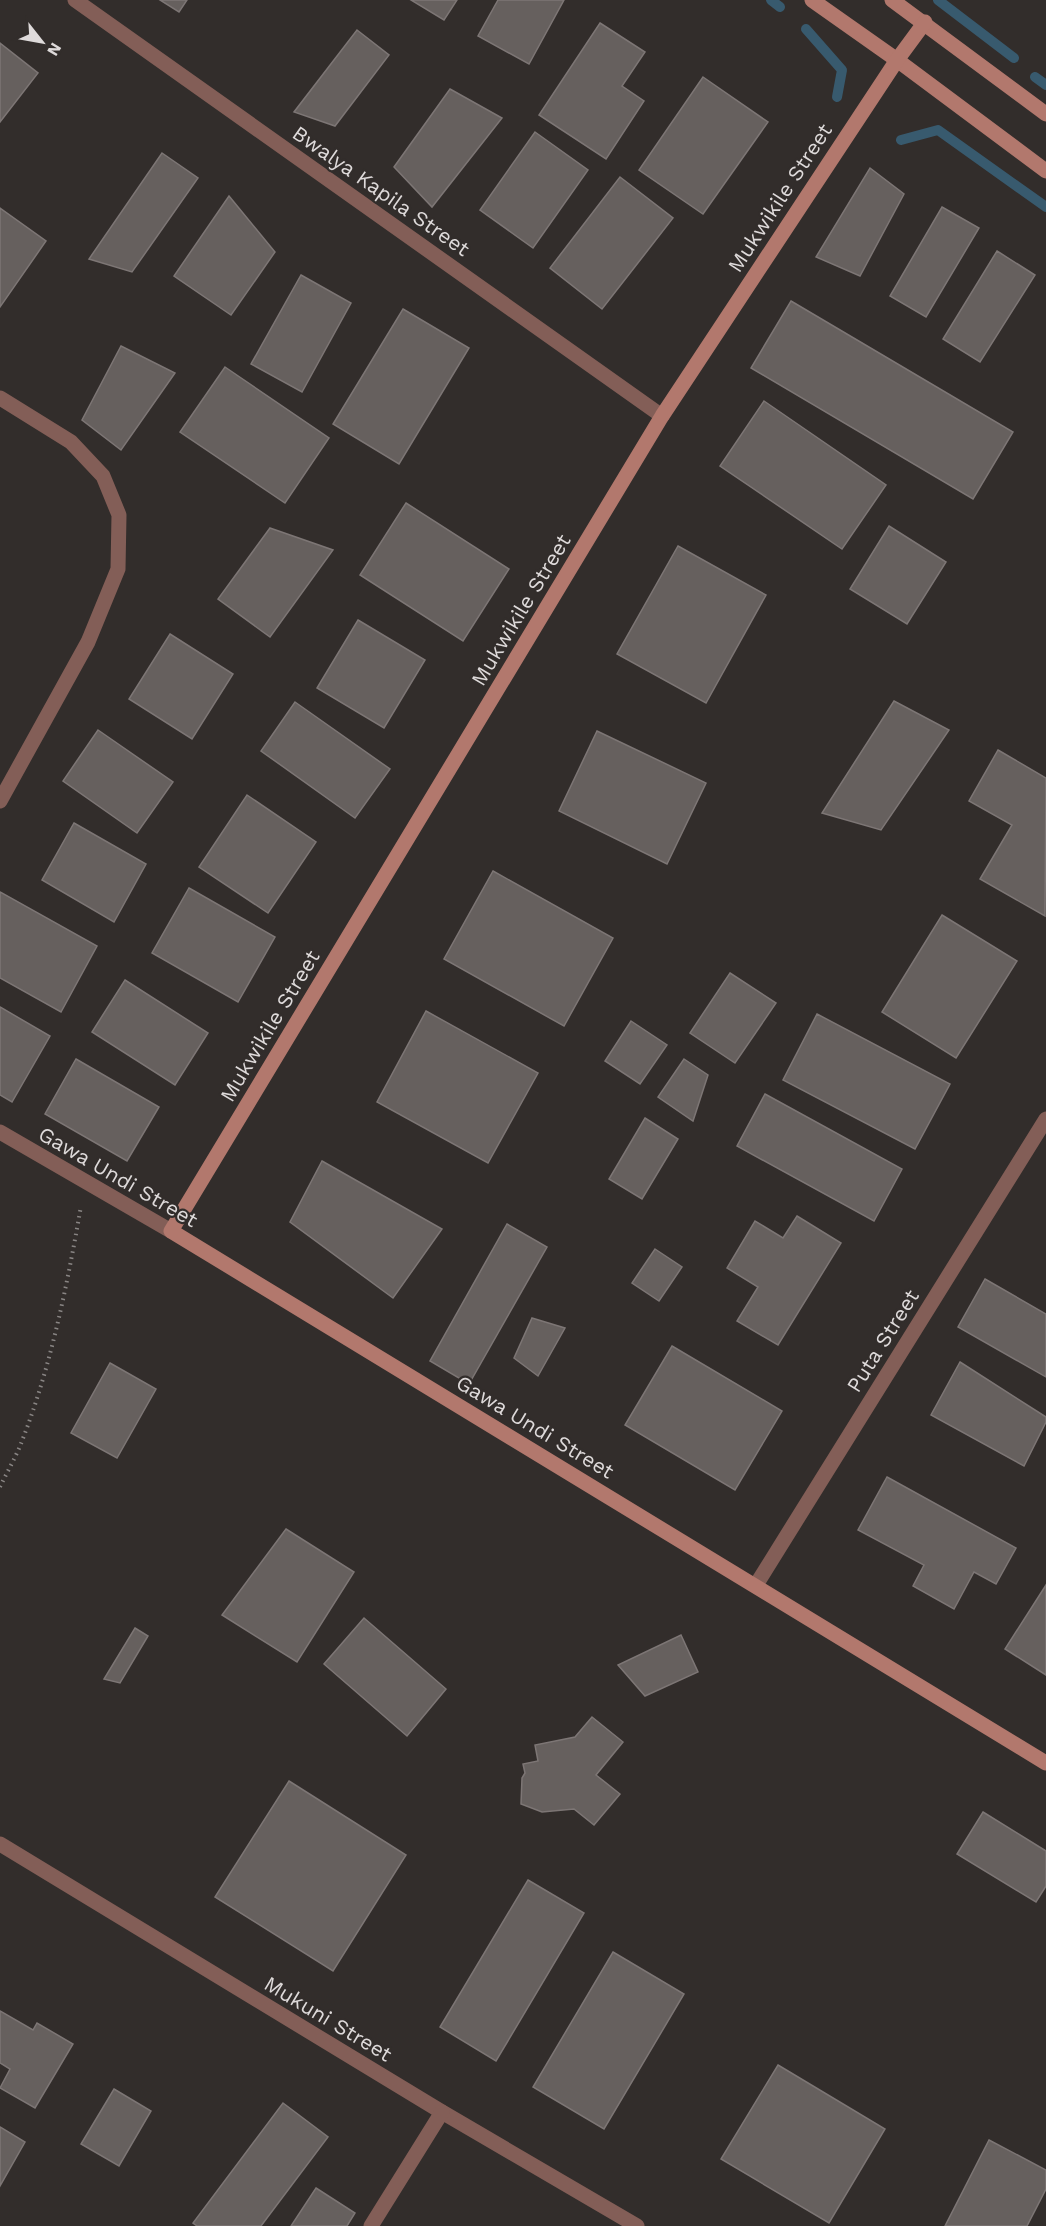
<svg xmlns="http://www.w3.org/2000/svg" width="1046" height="2226" font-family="'Work Sans',sans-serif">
  <rect width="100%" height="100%" fill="#322d2b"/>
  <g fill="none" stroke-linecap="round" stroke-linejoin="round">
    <g stroke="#385a6e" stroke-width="10">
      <polyline points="771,0 780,7"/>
      <polyline points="938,0 1014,58"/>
      <polyline points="806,29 842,70 837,97"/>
      <polyline points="1035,77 1046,85"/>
      <polyline points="901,140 938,130 1046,207"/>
    </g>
  </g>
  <g fill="#66605e" stroke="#7d7675" stroke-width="1.5">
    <polygon points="160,0 187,0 179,12"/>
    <polygon points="411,0 457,0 444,20"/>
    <polygon points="498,0 564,0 529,64 478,36"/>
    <polygon points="600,23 645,52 622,86 644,101 606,159 539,115"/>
    <polygon points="357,30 389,55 335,126 294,112"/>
    <polygon points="0,43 38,73 0,122"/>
    <polygon points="703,77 768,122 703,214 639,170"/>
    <polygon points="450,89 502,118 432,207 394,167"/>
    <polygon points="535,132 588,170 533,248 480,210"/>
    <polygon points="162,153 198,178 132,272 89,259"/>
    <polygon points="870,168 904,194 860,276 816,257"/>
    <polygon points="620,177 673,218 602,309 550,268"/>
    <polygon points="229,196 275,252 231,315 174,276"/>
    <polygon points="942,207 979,228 926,317 890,296"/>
    <polygon points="0,208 46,241 0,307"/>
    <polygon points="997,251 1035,275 980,362 943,339"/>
    <polygon points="301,275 351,303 302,392 251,364"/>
    <polygon points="791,301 1013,432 973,499 751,368"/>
    <polygon points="403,309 469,348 399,464 333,424"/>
    <polygon points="121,346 175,373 121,450 82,420"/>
    <polygon points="225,367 329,438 285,503 180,432"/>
    <polygon points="764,401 886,485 842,549 720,466"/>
    <polygon points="406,503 509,569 463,641 360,575"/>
    <polygon points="889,526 946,562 907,624 850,589"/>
    <polygon points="270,528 333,550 270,637 218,599"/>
    <polygon points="678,546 766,595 706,703 617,654"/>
    <polygon points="358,620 425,660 384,728 317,688"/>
    <polygon points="170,634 233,674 192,739 129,699"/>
    <polygon points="894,701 949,730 881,830 822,813"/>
    <polygon points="295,702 390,769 355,818 261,751"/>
    <polygon points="98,730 173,782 137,833 63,781"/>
    <polygon points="597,731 706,783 667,864 559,811"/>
    <polygon points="998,750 1046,778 1045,916 980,879 1012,825 969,801"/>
    <polygon points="247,795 316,842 268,913 199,867"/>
    <polygon points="74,823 146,864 114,922 42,880"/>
    <polygon points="493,871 613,938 564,1026 444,959"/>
    <polygon points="189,888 275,937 238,1002 152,953"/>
    <polygon points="0,892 97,946 61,1012 0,978"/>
    <polygon points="942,915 1017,961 956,1058 882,1012"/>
    <polygon points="730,973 776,1003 735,1063 690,1033"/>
    <polygon points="125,980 208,1033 175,1085 92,1032"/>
    <polygon points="0,1007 50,1036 12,1102 0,1095"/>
    <polygon points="426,1011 538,1073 488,1163 377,1102"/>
    <polygon points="817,1014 950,1084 915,1149 783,1080"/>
    <polygon points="631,1021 667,1045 640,1084 605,1061"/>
    <polygon points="76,1059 159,1107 127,1161 45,1114"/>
    <polygon points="684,1059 708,1075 693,1121 658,1097"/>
    <polygon points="765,1094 902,1169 874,1221 737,1146"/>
    <polygon points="645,1118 678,1139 642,1199 609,1179"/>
    <polygon points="322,1161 442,1229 393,1298 290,1222"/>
    <polygon points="797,1216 841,1243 778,1345 737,1321 758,1287 727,1268 755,1221 783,1238"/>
    <polygon points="507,1224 547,1247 469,1384 430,1361"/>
    <polygon points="655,1249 682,1267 659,1301 632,1283"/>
    <polygon points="985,1279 1046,1314 1046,1377 958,1327"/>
    <polygon points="532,1318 565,1328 538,1376 514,1358"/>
    <polygon points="672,1346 782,1411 735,1490 625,1425"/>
    <polygon points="960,1362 1046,1417 1046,1422 1024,1466 931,1415"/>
    <polygon points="110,1363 156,1389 117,1458 71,1433"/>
    <polygon points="887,1477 1016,1548 996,1584 974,1572 954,1609 913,1586 924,1565 858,1530"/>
    <polygon points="286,1529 354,1572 297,1662 222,1615"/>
    <polygon points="1046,1585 1046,1675 1005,1649"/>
    <polygon points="364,1618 446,1689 407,1736 324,1664"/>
    <polygon points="135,1628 148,1636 120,1683 104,1679"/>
    <polygon points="681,1635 698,1672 645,1696 618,1665"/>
    <polygon points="592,1717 623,1742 596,1775 620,1794 594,1825 574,1809 542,1812 521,1804 522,1778 525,1773 523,1764 538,1761 535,1745 575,1737"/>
    <polygon points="289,1781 406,1855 333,1971 215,1897"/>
    <polygon points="983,1812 1046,1851 1046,1886 1036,1902 957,1854"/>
    <polygon points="528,1880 584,1913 496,2061 440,2027"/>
    <polygon points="613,1952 684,1994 604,2129 533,2087"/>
    <polygon points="0,2011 33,2030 37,2023 73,2044 35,2108 0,2088 10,2069 0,2063"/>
    <polygon points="778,2065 885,2129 829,2223 721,2159"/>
    <polygon points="114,2089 151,2111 119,2166 81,2144"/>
    <polygon points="283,2103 328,2137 261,2226 197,2226 193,2223"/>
    <polygon points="0,2127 25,2142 0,2186"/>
    <polygon points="989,2140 1046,2170 1046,2189 1027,2226 945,2226"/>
    <polygon points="316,2188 355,2213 347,2226 291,2226"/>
  </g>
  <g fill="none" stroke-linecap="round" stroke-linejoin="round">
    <path stroke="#898584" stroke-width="4" stroke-dasharray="1.5 4.5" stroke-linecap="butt" d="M 0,1487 C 7,1472 16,1457 22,1441 C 51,1366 67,1286 81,1206"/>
    <g stroke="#835e57" stroke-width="15">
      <polyline points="75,0 662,416"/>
      <polyline points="0,398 71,442 103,476 119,515 118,569 88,642 0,801"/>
      <polyline points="0,1132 171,1231"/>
      <polyline points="756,1585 1046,1119"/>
      <polyline points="0,1844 442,2112 637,2226"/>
      <polyline points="371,2226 442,2112"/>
    </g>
    <g stroke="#b2786d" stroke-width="15">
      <polyline points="812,0 897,60 1046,171"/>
      <polyline points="892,0 1046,114"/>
      <polyline points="925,22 897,60 662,416 171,1231 1046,1763"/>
    </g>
  </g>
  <g text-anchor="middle" stroke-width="4.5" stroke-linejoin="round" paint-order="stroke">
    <g font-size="21" fill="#dedada" stroke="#322d2b">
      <text transform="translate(381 191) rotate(35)" y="7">Bwalya Kapila Street</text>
      <text transform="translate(780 198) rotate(-57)" y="7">Mukwikile Street</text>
      <text transform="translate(521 610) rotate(-59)" y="7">Mukwikile Street</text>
      <text transform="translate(270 1026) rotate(-59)" y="7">Mukwikile Street</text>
      <text transform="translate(118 1177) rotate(30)" y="7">Gawa Undi Street</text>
      <text transform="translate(883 1341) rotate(-58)" y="7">Puta Street</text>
      <text transform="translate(535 1427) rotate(31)" y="7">Gawa Undi Street</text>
      <text transform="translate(328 2019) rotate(31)" y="7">Mukuni Street</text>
    </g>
  </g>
  <g transform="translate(42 42) rotate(121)" stroke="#322d2b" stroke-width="4.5" paint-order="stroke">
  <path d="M0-4.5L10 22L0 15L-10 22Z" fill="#dedada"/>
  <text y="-9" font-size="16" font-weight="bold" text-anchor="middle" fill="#dedada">N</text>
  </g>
</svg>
